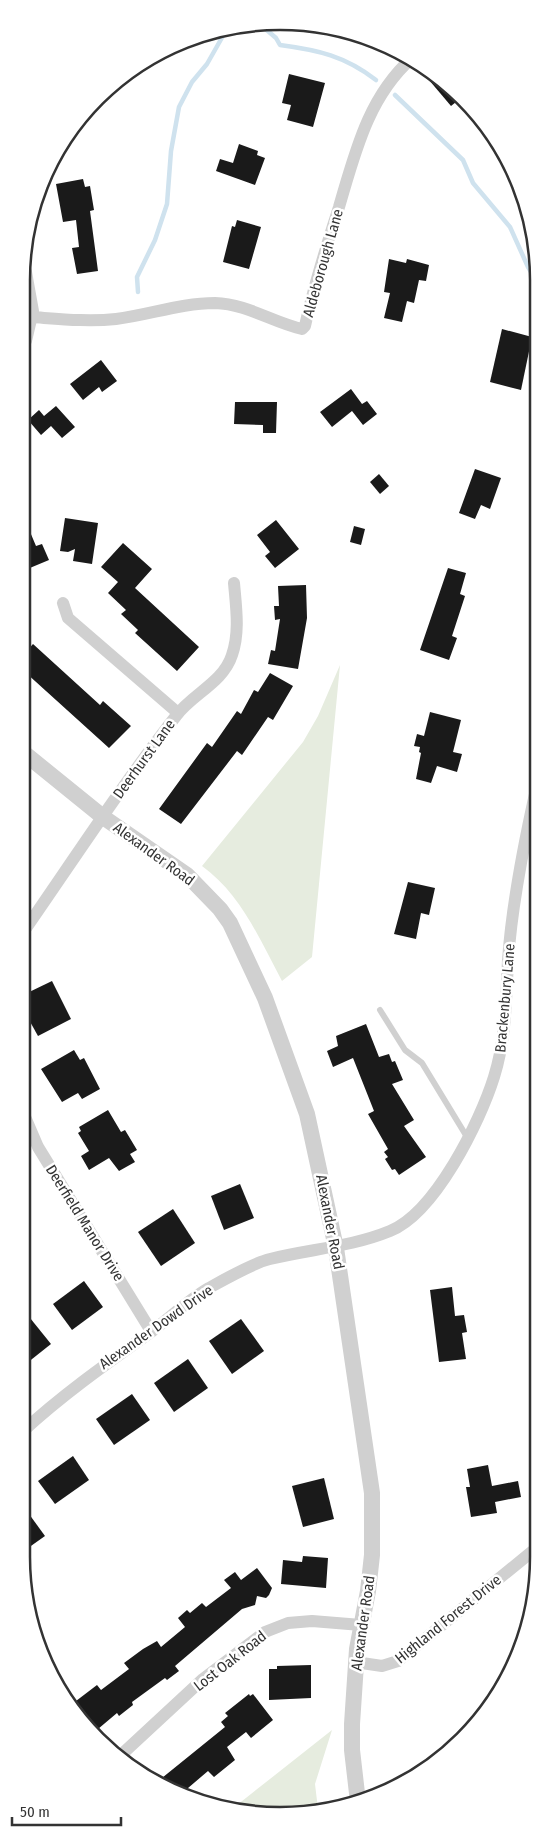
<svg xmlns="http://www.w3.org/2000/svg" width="560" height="1837" font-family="'Fira Sans Condensed',sans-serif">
  <rect width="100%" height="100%" fill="#fff"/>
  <g fill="#e6ecdf">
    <path d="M 340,665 L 312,957 L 282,981 C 260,940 241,894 202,866 L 303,742 L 318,716 Z"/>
    <polygon points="332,1730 315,1784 318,1809 247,1814 232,1809"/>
  </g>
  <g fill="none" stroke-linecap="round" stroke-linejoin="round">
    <g stroke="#cfe2ee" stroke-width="4.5">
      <path d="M 262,26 L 276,38 L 280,45 C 318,50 345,56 376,80"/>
      <polyline points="395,95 463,160 473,183 510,227 528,267 536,280"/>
      <polyline points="138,292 137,277 155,240 167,204 171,151 179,107 192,82 207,64 228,27"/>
    </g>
  </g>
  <g fill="#1a1a1a">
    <polygon points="289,74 325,83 313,127 287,120 291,105 282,103"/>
    <polygon points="433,75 461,98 451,106 429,80"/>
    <polygon points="239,144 258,151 257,155 265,158 255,185 216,171 220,159 233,163"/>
    <polygon points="83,179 85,187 90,186 94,210 90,211 98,271 77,274 72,248 79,247 76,220 63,222 56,184"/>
    <polygon points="237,220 261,227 249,269 223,262 232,226 235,227"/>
    <polygon points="389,259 406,263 407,259 429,265 426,281 419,280 414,303 407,301 402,322 384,318 390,293 384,292"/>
    <polygon points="502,329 532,337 521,390 490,382"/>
    <polygon points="101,360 117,381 102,392 99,387 83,400 70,384"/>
    <polygon points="351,389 362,404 367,401 377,414 363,425 352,411 332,427 320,412"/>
    <polygon points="235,402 277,402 276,433 263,433 263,425 234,424"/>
    <polygon points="56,406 75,427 62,438 51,426 41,435 28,420 39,410 44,416"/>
    <polygon points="475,469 501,478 490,509 481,505 475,519 459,513"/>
    <polygon points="379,474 389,486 380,494 370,482"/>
    <polygon points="65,518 98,523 92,564 73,561 75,549 68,552 60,551"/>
    <polygon points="25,520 36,546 42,544 49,560 25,570"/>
    <polygon points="276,520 299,549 275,568 265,556 270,552 257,535"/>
    <polygon points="354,526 365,529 361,545 350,542"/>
    <polygon points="123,543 152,569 135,588 199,647 177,671 135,633 138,630 121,614 126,610 108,593 118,582 101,567"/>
    <polygon points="448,568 466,573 460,594 465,596 452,636 457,638 449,660 420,650"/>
    <polygon points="306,585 307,618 298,669 268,664 271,650 275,651 280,619 275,620 274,606 279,606 278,586"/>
    <polygon points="33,644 100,705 103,701 131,726 109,748 25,672 25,653"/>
    <polygon points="270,673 293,686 273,720 268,717 242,755 237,751 181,824 159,809 207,743 212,747 237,711 241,714 254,690 258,692"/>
    <polygon points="430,712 461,720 453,752 462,754 457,772 437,766 431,783 416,779 421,753 419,752 420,747 414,746 417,734 424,736"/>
    <polygon points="408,882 435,888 429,915 421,913 416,939 394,934"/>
    <polygon points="52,981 71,1019 38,1036 23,1009 23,995"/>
    <polygon points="366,1024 379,1057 389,1054 392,1062 395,1061 403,1080 392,1084 414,1120 404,1126 426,1157 399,1175 395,1169 392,1170 385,1159 388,1157 384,1152 388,1149 368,1114 374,1111 353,1058 333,1067 327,1051 338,1046 336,1036"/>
    <polygon points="74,1050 80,1060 84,1058 100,1089 82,1099 78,1093 62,1102 41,1069"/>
    <polygon points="108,1110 121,1132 125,1130 137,1150 130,1154 135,1162 119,1171 109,1158 89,1170 81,1156 89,1151 78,1133 81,1131 79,1127"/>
    <polygon points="240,1184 254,1218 224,1230 211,1196"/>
    <polygon points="173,1209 195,1243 161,1266 138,1232"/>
    <polygon points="84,1281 103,1307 72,1330 53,1304"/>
    <polygon points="452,1287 455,1316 464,1315 467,1332 462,1333 466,1359 439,1362 430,1290"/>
    <polygon points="22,1308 51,1344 22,1367"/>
    <polygon points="241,1319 264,1351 232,1374 209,1341"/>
    <polygon points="188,1359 208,1388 174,1412 154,1383"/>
    <polygon points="132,1394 150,1420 114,1445 96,1419"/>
    <polygon points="73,1456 89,1480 55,1504 38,1481"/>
    <polygon points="488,1465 492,1486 518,1481 521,1497 495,1502 497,1513 471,1517 466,1487 470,1487 467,1469"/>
    <polygon points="324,1478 334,1519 303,1527 292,1486"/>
    <polygon points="21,1503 45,1536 21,1553"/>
    <polygon points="303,1556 328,1558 326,1588 281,1584 283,1560 302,1562"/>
    <polygon points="257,1568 272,1588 269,1595 266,1598 257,1596 255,1605 242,1609 175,1666 179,1671 167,1680 165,1678 132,1702 133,1705 119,1716 117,1713 98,1729 76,1701 97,1685 101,1690 129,1669 124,1663 143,1649 157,1641 161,1647 185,1627 178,1618 187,1610 190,1613 202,1603 206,1607 231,1588 224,1580 235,1572 241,1580"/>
    <polygon points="311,1665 311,1698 269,1700 269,1669 277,1669 277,1666"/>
    <polygon points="249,1694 250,1696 253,1694 273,1720 251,1738 246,1732 227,1747 235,1760 214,1777 208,1771 181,1794 165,1789 157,1782 225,1727 221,1722 228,1716 225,1713"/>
  </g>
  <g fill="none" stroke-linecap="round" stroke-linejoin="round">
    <polyline stroke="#d0d0d0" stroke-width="6" points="380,1010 405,1050 422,1063 467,1137"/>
    <g stroke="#d0d0d0" stroke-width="12">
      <path d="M 32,317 C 60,319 88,322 116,319 C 149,315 181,303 215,303 C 247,304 272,322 302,329 L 305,326 C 314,285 326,247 339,207 C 355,153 368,97 412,58"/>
      <polyline points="26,341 33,311 26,272"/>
      <polyline points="63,603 68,618 178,713"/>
      <path d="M 24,931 C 74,859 122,785 176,716 C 192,694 223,683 232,655 C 240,632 236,607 234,583"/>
      <polyline points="23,1112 38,1147 151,1331"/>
      <path d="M 22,1432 C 62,1395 106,1364 151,1332 C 170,1318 188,1300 209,1288 C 225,1279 253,1263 270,1259 C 310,1249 351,1247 390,1231 C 435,1213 480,1122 494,1077 C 506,1039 506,999 508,960 C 512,904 523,848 535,794"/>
      <polyline points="355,1662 382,1666 398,1661 534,1550"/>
      <polyline points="121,1755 203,1679 265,1632 288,1623 312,1621 361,1625"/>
    </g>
    <polyline stroke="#d0d0d0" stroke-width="16" points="24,753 103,817 187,875 220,909 230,923 265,998 307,1114 336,1248 372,1493 372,1555 368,1591 357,1649 352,1724 352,1750 358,1802"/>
  </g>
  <g text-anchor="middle" stroke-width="5" stroke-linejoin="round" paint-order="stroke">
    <g font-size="15" fill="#333" stroke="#fff">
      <text transform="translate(323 263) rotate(-74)" y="5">Aldeborough Lane</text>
      <text transform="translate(144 759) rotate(-54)" y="5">Deerhurst Lane</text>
      <text transform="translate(154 854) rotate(36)" y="5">Alexander Road</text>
      <text transform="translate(505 998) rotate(-85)" y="5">Brackenbury Lane</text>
      <text transform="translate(330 1222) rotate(79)" y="5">Alexander Road</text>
      <text transform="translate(85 1223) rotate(58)" y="5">Deerfield Manor Drive</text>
      <text transform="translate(156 1327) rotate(-35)" y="5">Alexander Dowd Drive</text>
      <text transform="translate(448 1619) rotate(-39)" y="5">Highland Forest Drive</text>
      <text transform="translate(363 1623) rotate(-82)" y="5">Alexander Road</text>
      <text transform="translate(230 1661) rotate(-38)" y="5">Lost Oak Road</text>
    </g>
  </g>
  <path d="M0 0H560V1837H0ZM280 30H280A250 250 0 0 1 530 280V1557A250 250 0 0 1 280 1807H280A250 250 0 0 1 30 1557V280A250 250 0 0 1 280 30Z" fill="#fff" fill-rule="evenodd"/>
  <path fill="none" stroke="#333" stroke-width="2.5" d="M280 30H280A250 250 0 0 1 530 280V1557A250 250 0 0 1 280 1807H280A250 250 0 0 1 30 1557V280A250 250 0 0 1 280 30Z"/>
  <path d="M12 1817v8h109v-8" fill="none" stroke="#333333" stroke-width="2.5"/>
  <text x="20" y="1817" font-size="15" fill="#333333" stroke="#ffffff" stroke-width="4" paint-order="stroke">50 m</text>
</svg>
